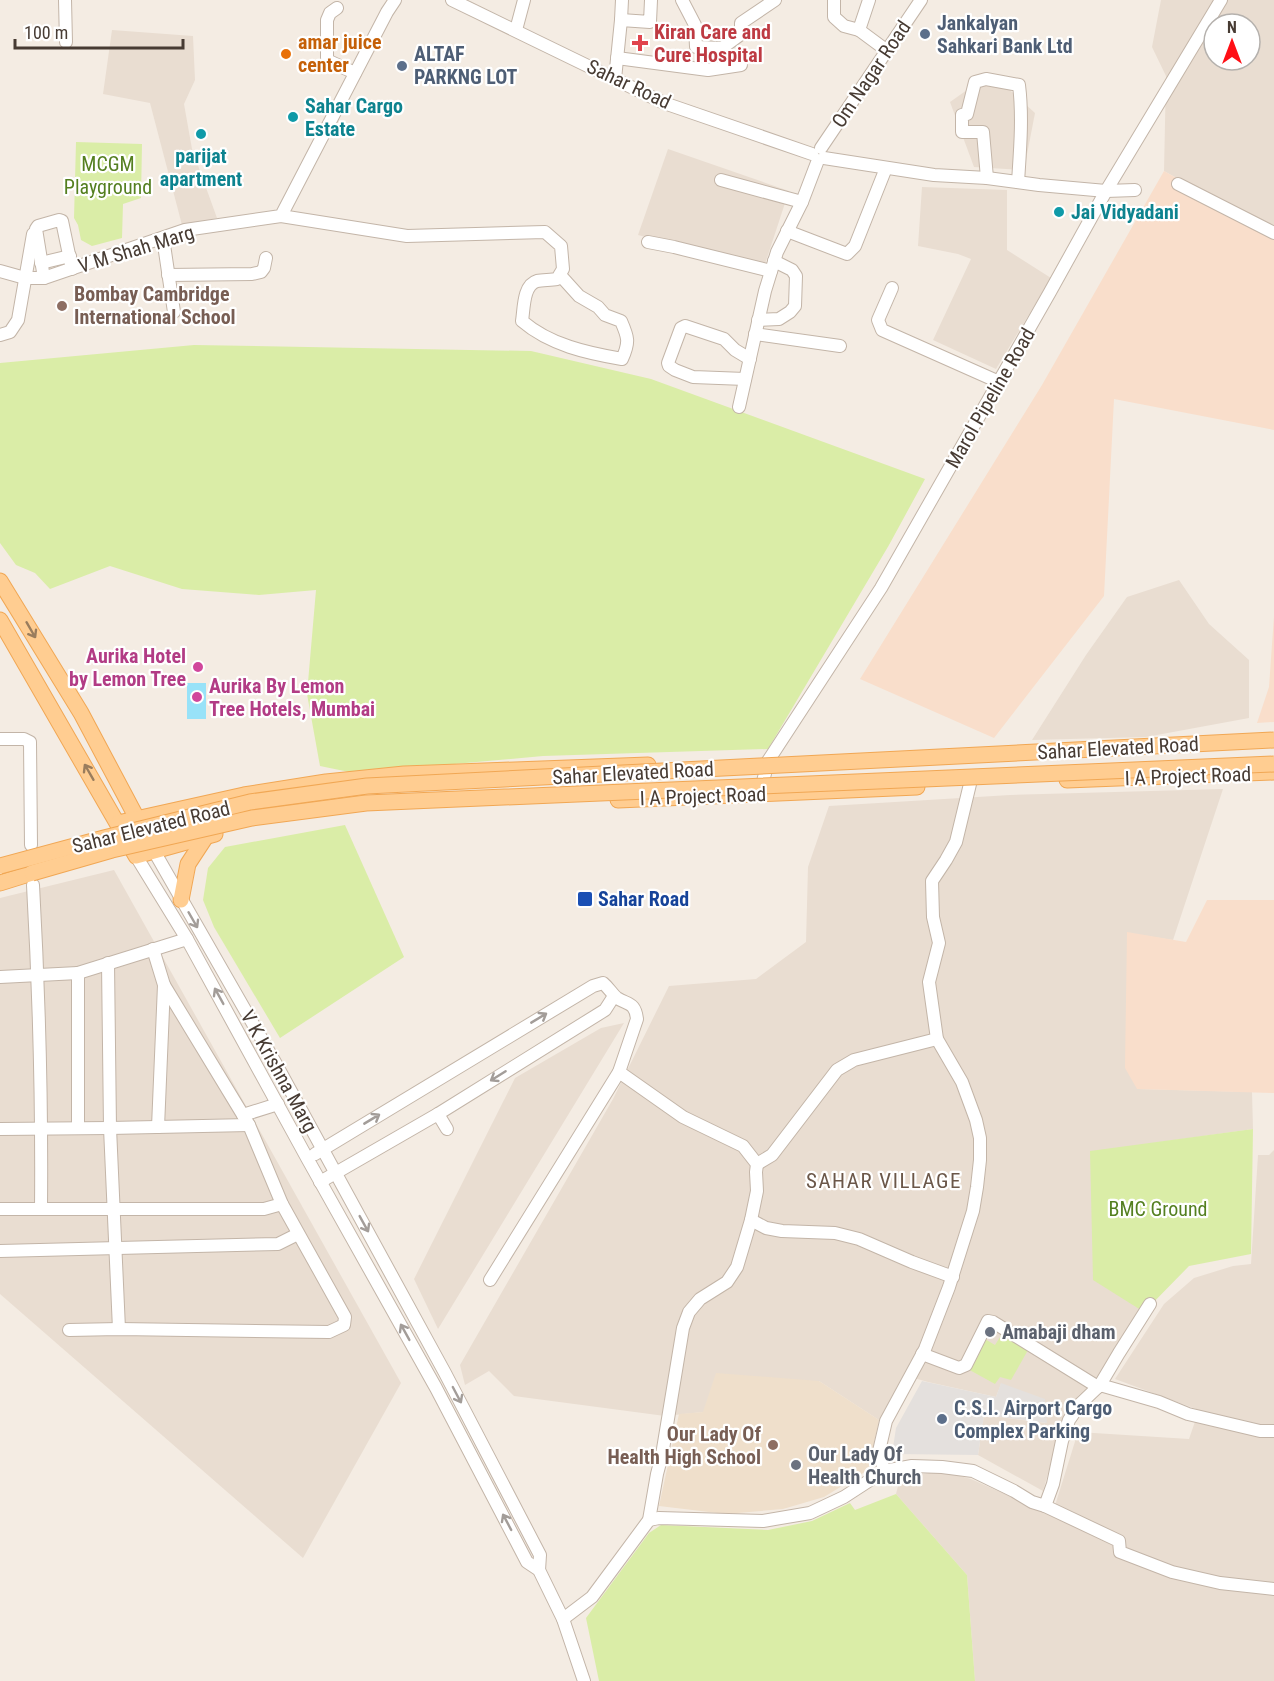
<svg xmlns="http://www.w3.org/2000/svg" width="1274" height="1681" font-family="'Roboto Condensed',sans-serif">
  <rect width="100%" height="100%" fill="#f4ece3"/>
  <g fill="#e9ddd1" fill-rule="evenodd">
    <path d="M 1161,0 L 1274,0 L 1274,232 L 1164,171 L 1166,76 L 1152,47 ZM 1214,24 L 1250,24 L 1250,60 L 1214,60 Z"/>
    <polygon points="112,30 193,36 195,80 184,104 192,149 217,218 194,224 182,225 150,103 103,94"/>
    <polygon points="991,73 1035,113 1024,170 974,167 950,102"/>
    <polygon points="668,149 789,191 764,267 638,235"/>
    <polygon points="922,187 1007,190 1007,250 1051,278 996,369 933,340 971,259 958,254 918,246"/>
    <polygon points="1179,580 1209,624 1249,660 1249,718 1146,737 1032,740 1086,655 1127,597"/>
    <polygon points="1223,789 1173,940 1127,933 1138,1089 1252,1092 1253,1129 1090,1152 1144,1312 1102,1375 1078,1396 1062,1424 1043,1491 978,1455 984,1415 1046,1423 1001,1384 996,1397 928,1382 907,1376 879,1420 819,1381 703,1412 665,1416 514,1396 489,1371 465,1385 460,1365 613,1099 669,986 756,979 806,942 808,867 829,806 1010,795"/>
    <polygon points="114,870 401,1383 303,1558 0,1294 0,898"/>
    <polygon points="624,1023 438,1329 414,1279 515,1078 601,1028"/>
    <polygon points="1274,1150 1274,1681 975,1681 967,1575 896,1494 900,1478 941,1471 971,1479 1052,1515 1078,1432 1189,1439 1199,1410 1115,1379 1164,1304 1194,1278 1233,1266 1251,1264 1258,1155 1269,1155"/>
  </g>
  <g fill="#f9decb">
    <polygon points="1164,171 1274,233 1274,430 1114,399 1104,596 994,738 860,679 1042,385"/>
    <polygon points="1274,616 1274,722 1257,723 1269,687"/>
    <polygon points="1207,900 1274,900 1274,1093 1137,1089 1125,1068 1127,932 1186,942"/>
  </g>
  <polygon fill="#efdfcb" points="716,1373 819,1381 879,1420 868,1470 824,1497 783,1509 726,1514 659,1506 679,1414 703,1412"/>
  <g fill="#daeda7">
    <polygon points="76,142 142,144 141,198 123,204 122,238 92,246 81,240 78,225 74,218"/>
    <polygon points="194,345 531,351 651,379 925,479 889,545 768,749 543,756 354,773 320,766 307,694 316,590 259,595 182,589 110,566 50,589 35,573 16,565 0,543 0,363"/>
    <polygon points="345,825 404,957 280,1038 214,927 203,900 208,868 225,847"/>
    <polygon points="1253,1129 1251,1254 1189,1266 1144,1312 1093,1280 1090,1151"/>
    <polygon points="1002,1334 1028,1350 1011,1380 1000,1377 995,1384 966,1368 973,1356 980,1351 975,1345 978,1335 995,1345"/>
    <polygon points="896,1494 967,1575 975,1681 599,1681 586,1618 649,1533 661,1525 768,1530 812,1521 850,1503 855,1510"/>
  </g>
  <polygon fill="#e4e0dd" points="922,1381 996,1397 1001,1383 1045,1399 1047,1423 984,1415 978,1455 892,1454 896,1428"/>
  <rect fill="#98e2f8" x="187" y="683" width="19" height="36"/>
  <g fill="none" stroke-linecap="round" stroke-linejoin="round">
    <g stroke="#c3b5a8" stroke-width="14">
      <g id="minor">
        <polyline points="65,0 66,42"/>
        <polyline points="452,0 664,103 812,154"/>
        <polyline points="682,0 695,25 696,47 722,48 741,34 741,23 775,0"/>
        <polyline points="834,0 834,17 844,26 859,30"/>
        <polyline points="869,0 859,30 886,50"/>
        <polyline points="337,8 330,13 327,20 327,58 329,61 355,73"/>
        <polyline points="621,20 622,0"/>
        <polyline points="516,30 524,0"/>
        <polyline points="617,58 708,70 741,65"/>
        <polyline points="615,79 621,20 650,22 651,0"/>
        <polyline points="821,148 921,0"/>
        <polyline points="824,158 934,175 987,178 1039,185 1106,191 1135,190"/>
        <path d="M 987,178 L 983,132 L 962,132 L 962,115 L 967,114 L 975,82 L 986,79 L 1019,85 C 1023,117 1020,151 1018,182"/>
        <polyline points="721,180 802,202"/>
        <polyline points="1178,184 1274,233"/>
        <path d="M 281,216 L 407,236 L 545,232 L 561,246 L 563,269 L 557,279 C 551,280 543,280 537,281 C 523,285 524,309 522,321 C 550,345 587,353 622,359 C 630,342 628,337 621,321 L 605,315 L 598,307 L 579,296 L 560,275"/>
        <polyline points="787,231 847,254 855,246 886,168"/>
        <polyline points="163,238 174,312"/>
        <polyline points="648,242 674,247 771,271"/>
        <polyline points="41,263 70,256"/>
        <polyline points="0,271 25,278 44,278 185,230 281,216 387,12 395,0"/>
        <polyline points="168,275 252,274 261,272 264,268 266,258"/>
        <polyline points="44,278 36,229 38,226 59,220 62,221 72,269"/>
        <polyline points="892,288 878,320 882,330 999,382"/>
        <polyline points="758,320 779,319 790,312 795,306 796,276 792,270 774,261"/>
        <polyline points="755,334 840,346"/>
        <polyline points="0,335 10,332 18,320 33,234"/>
        <polyline points="745,379 693,377 675,370 669,366 668,363 681,328 685,326 724,339 735,350 750,359"/>
        <polyline points="739,407 765,291 777,252 802,202 818,160"/>
        <polyline points="0,739 24,739 30,742 31,845"/>
        <polyline points="760,794 768,761 881,588 1050,292 1106,191 1221,0"/>
        <polyline points="154,851 276,1064 445,1373 540,1555 539,1570"/>
        <polyline points="136,856 187,939 307,1158 436,1388 527,1562 539,1570 563,1619 584,1681"/>
        <path d="M 33,885 C 39,993 42,1101 41,1209"/>
        <polyline points="153,949 164,985 158,1127"/>
        <polyline points="108,963 110,1128 119,1329"/>
        <polyline points="0,977 78,973"/>
        <polyline points="438,1114 447,1129"/>
        <polyline points="243,1115 278,1104"/>
        <polyline points="78,1128 78,973 187,939"/>
        <polyline points="0,1129 110,1128 249,1125"/>
        <path d="M 315,1154 L 593,986 L 603,983 C 609,988 612,994 617,998 C 628,1005 635,1002 637,1019 L 619,1072 L 490,1280"/>
        <polyline points="757,1164 772,1155 837,1070 854,1060 937,1039"/>
        <polyline points="320,1182 438,1114 605,1010 614,996"/>
        <polyline points="0,1209 264,1209 282,1204"/>
        <polyline points="751,1220 766,1228 782,1231 835,1233 859,1239 912,1262 953,1277"/>
        <polyline points="0,1251 278,1244 298,1234"/>
        <polyline points="69,1330 119,1329 329,1332 344,1325 345,1317 282,1204 249,1125 164,985"/>
        <polyline points="922,1354 959,1368 966,1365 988,1321 993,1322 1098,1387"/>
        <polyline points="1100,1385 1159,1402 1188,1414 1260,1431 1274,1431"/>
        <polyline points="884,1471 879,1451 886,1421 925,1349 949,1287 973,1211 977,1187 980,1160 980,1138 976,1120 962,1082 937,1039 929,982 939,943 933,917 932,881 946,860 956,842 970,784"/>
        <polyline points="1045,1506 1119,1541 1120,1552 1172,1572 1220,1583 1274,1589"/>
        <polyline points="649,1520 659,1518 763,1521 810,1513 844,1497 884,1471 912,1466 942,1467 973,1471 1014,1491 1032,1502 1045,1506 1053,1484 1062,1441 1069,1420 1080,1404 1100,1385 1119,1353 1150,1304"/>
        <polyline points="563,1619 592,1597 649,1520 657,1474 662,1455 683,1328 689,1312 700,1299 727,1282 737,1267 751,1220 757,1191 756,1172 757,1164 743,1146 683,1117 619,1072"/>
      </g>
    </g>
    <g stroke="#f1a754" stroke-width="17">
      <g id="major">
        <polyline points="0,581 81,713 140,824"/>
        <polyline points="0,620 136,856 215,834"/>
        <polyline points="1067,780 1274,772"/>
        <polyline points="618,800 917,787"/>
        <polyline points="118,823 244,795 326,782 404,774 648,765"/>
        <polyline points="0,883 32,873"/>
        <polyline points="181,900 188,864 207,835"/>
      </g>
    </g>
    <use href="#minor" stroke="#fff" stroke-width="12"/>
    <use href="#major" stroke="#ffcd91" stroke-width="15"/>
    <g stroke="#f1a754" stroke-width="17" stroke-linecap="butt">
      <g id="major-bridge">
        <polyline points="0,866 104,838 250,802 367,786 1274,740"/>
        <polyline points="32,873 112,850 252,818 366,803 1274,764"/>
      </g>
    </g>
    <use href="#major-bridge" stroke="#ffcd91" stroke-width="15"/>
  </g>
  <defs><path id="oneway-shaft" d="M-6 0H5M1.5-3L5.5 0L1.5 3" fill="none" stroke-width="1.6" stroke-linecap="round" stroke-linejoin="round" transform="scale(1.5)"/></defs>
  <g stroke="#9a7d5d">
    <use href="#oneway-shaft" transform="translate(31 630) rotate(60)"/>
    <use href="#oneway-shaft" transform="translate(89 772) rotate(-120)"/>
  </g>
  <g stroke="#a39d99">
    <use href="#oneway-shaft" transform="translate(193 920) rotate(60)"/>
    <use href="#oneway-shaft" transform="translate(219 996) rotate(-119)"/>
    <use href="#oneway-shaft" transform="translate(539 1018) rotate(-31)"/>
    <use href="#oneway-shaft" transform="translate(498 1076) rotate(148)"/>
    <use href="#oneway-shaft" transform="translate(372 1119) rotate(-31)"/>
    <use href="#oneway-shaft" transform="translate(364 1224) rotate(61)"/>
    <use href="#oneway-shaft" transform="translate(405 1332) rotate(-119)"/>
    <use href="#oneway-shaft" transform="translate(457 1395) rotate(62)"/>
    <use href="#oneway-shaft" transform="translate(507 1522) rotate(-118)"/>
  </g>
  <g fill="#5c6f8a" stroke="#fff" stroke-width="2">
    <circle cx="925" cy="34" r="6"/>
    <circle cx="402" cy="66" r="6"/>
    <circle cx="942" cy="1419" r="6"/>
  </g>
  <path fill="#e0444e" stroke="#fff" stroke-width="2" d="M637 34h6v6h6v6h-6v6h-6v-6h-6v-6h6z"/>
  <circle fill="#e8710a" stroke="#fff" stroke-width="2" cx="286" cy="54" r="6"/>
  <g fill="#0f9aa8" stroke="#fff" stroke-width="2">
    <circle cx="293" cy="117" r="6"/>
    <circle cx="201" cy="134" r="6"/>
    <circle cx="1059" cy="212" r="6"/>
  </g>
  <g fill="#8d6e63" stroke="#fff" stroke-width="2">
    <circle cx="62" cy="306" r="6"/>
    <circle cx="773" cy="1445" r="6"/>
  </g>
  <g fill="#d1479c" stroke="#fff" stroke-width="2">
    <circle cx="198" cy="667" r="6"/>
    <circle cx="197" cy="697" r="6"/>
  </g>
  <rect fill="#1a4fb4" stroke="#fff" stroke-width="2" x="577" y="891" width="16" height="16" rx="3"/>
  <g fill="#6b7280" stroke="#fff" stroke-width="2">
    <circle cx="990" cy="1332" r="6"/>
    <circle cx="796" cy="1465" r="6"/>
  </g>
  <g text-anchor="middle" stroke-width="4.5" stroke-linejoin="round" paint-order="stroke">
    <g font-size="20" font-weight="bold" fill="#4e5e75" stroke="#fff" text-anchor="start">
      <text x="937" y="30">Jankalyan<tspan x="937" dy="23">Sahkari Bank Ltd</tspan></text>
      <text x="414" y="61">ALTAF<tspan x="414" dy="23">PARKNG LOT</tspan></text>
      <text x="954" y="1415">C.S.I. Airport Cargo<tspan x="954" dy="23">Complex Parking</tspan></text>
    </g>
    <g font-size="20" font-weight="bold" fill="#be3a42" stroke="#fff" text-anchor="start">
      <text x="654" y="39">Kiran Care and<tspan x="654" dy="23">Cure Hospital</tspan></text>
    </g>
    <g font-size="20" font-weight="bold" fill="#c56008" stroke="#fff" text-anchor="start">
      <text x="298" y="49">amar juice<tspan x="298" dy="23">center</tspan></text>
    </g>
    <g font-size="20" fill="#473b33" stroke="#fff">
      <text transform="translate(871 74) rotate(-56)" y="7">Om Nagar Road</text>
      <text transform="translate(629 84) rotate(25)" y="7">Sahar Road</text>
      <text transform="translate(136 249) rotate(-17)" y="7">V M Shah Marg</text>
      <text transform="translate(990 398) rotate(-60)" y="7">Marol Pipeline Road</text>
      <text transform="translate(1118 748) rotate(-3)" y="7">Sahar Elevated Road</text>
      <text transform="translate(633 773) rotate(-3)" y="7">Sahar Elevated Road</text>
      <text transform="translate(1188 776) rotate(-2)" y="7">I A Project Road</text>
      <text transform="translate(703 796) rotate(-2)" y="7">I A Project Road</text>
      <text transform="translate(151 827) rotate(-14)" y="7">Sahar Elevated Road</text>
      <text transform="translate(279 1071) rotate(61)" y="7">V K Krishna Marg</text>
    </g>
    <g font-size="20" font-weight="bold" fill="#0d838f" stroke="#fff" text-anchor="start">
      <text x="305" y="113">Sahar Cargo<tspan x="305" dy="23">Estate</tspan></text>
      <text x="201" y="163" text-anchor="middle">parijat<tspan x="201" dy="23">apartment</tspan></text>
      <text x="1071" y="219">Jai Vidyadani</text>
    </g>
    <g font-size="20" fill="#547f20" stroke="#fff">
      <text x="108" y="171">MCGM<tspan x="108" dy="23">Playground</tspan></text>
      <text x="1158" y="1216">BMC Ground</text>
    </g>
    <g font-size="20" font-weight="bold" fill="#785e54" stroke="#fff" text-anchor="start">
      <text x="74" y="301">Bombay Cambridge<tspan x="74" dy="23">International School</tspan></text>
      <text x="761" y="1441" text-anchor="end">Our Lady Of<tspan x="761" dy="23">Health High School</tspan></text>
    </g>
    <g font-size="20" font-weight="bold" fill="#b23c85" stroke="#fff" text-anchor="end">
      <text x="186" y="663">Aurika Hotel<tspan x="186" dy="23">by Lemon Tree</tspan></text>
      <text x="209" y="693" text-anchor="start">Aurika By Lemon<tspan x="209" dy="23">Tree Hotels, Mumbai</tspan></text>
    </g>
    <g font-size="20" font-weight="bold" fill="#164399" stroke="#fff" text-anchor="start">
      <text x="598" y="906">Sahar Road</text>
    </g>
    <g font-size="20" font-weight="bold" fill="#5b616d" stroke="#fff" text-anchor="start">
      <text x="1002" y="1339">Amabaji dham</text>
      <text x="808" y="1461">Our Lady Of<tspan x="808" dy="23">Health Church</tspan></text>
    </g>
    <g font-size="21" letter-spacing="1.5" fill="#6b5749" stroke="#fff">
      <text x="884" y="1188">SAHAR VILLAGE</text>
    </g>
  </g>
  <g transform="translate(1232 42)"><circle r="28" fill="#ffffff" stroke="#b5b1ad" stroke-width="1.5"/>
  <path d="M0-4.5L10 22L0 15L-10 22Z" fill="#ff0f15"/>
  <text y="-9" font-size="16" font-weight="bold" text-anchor="middle" fill="#473b33">N</text>
  </g>
  <path d="M15 39v9h168v-9" fill="none" stroke="#473b33" stroke-width="3"/>
  <text x="24" y="39" font-size="18" fill="#473b33" stroke="#ffffff" stroke-width="4.5" paint-order="stroke">100 m</text>
</svg>
